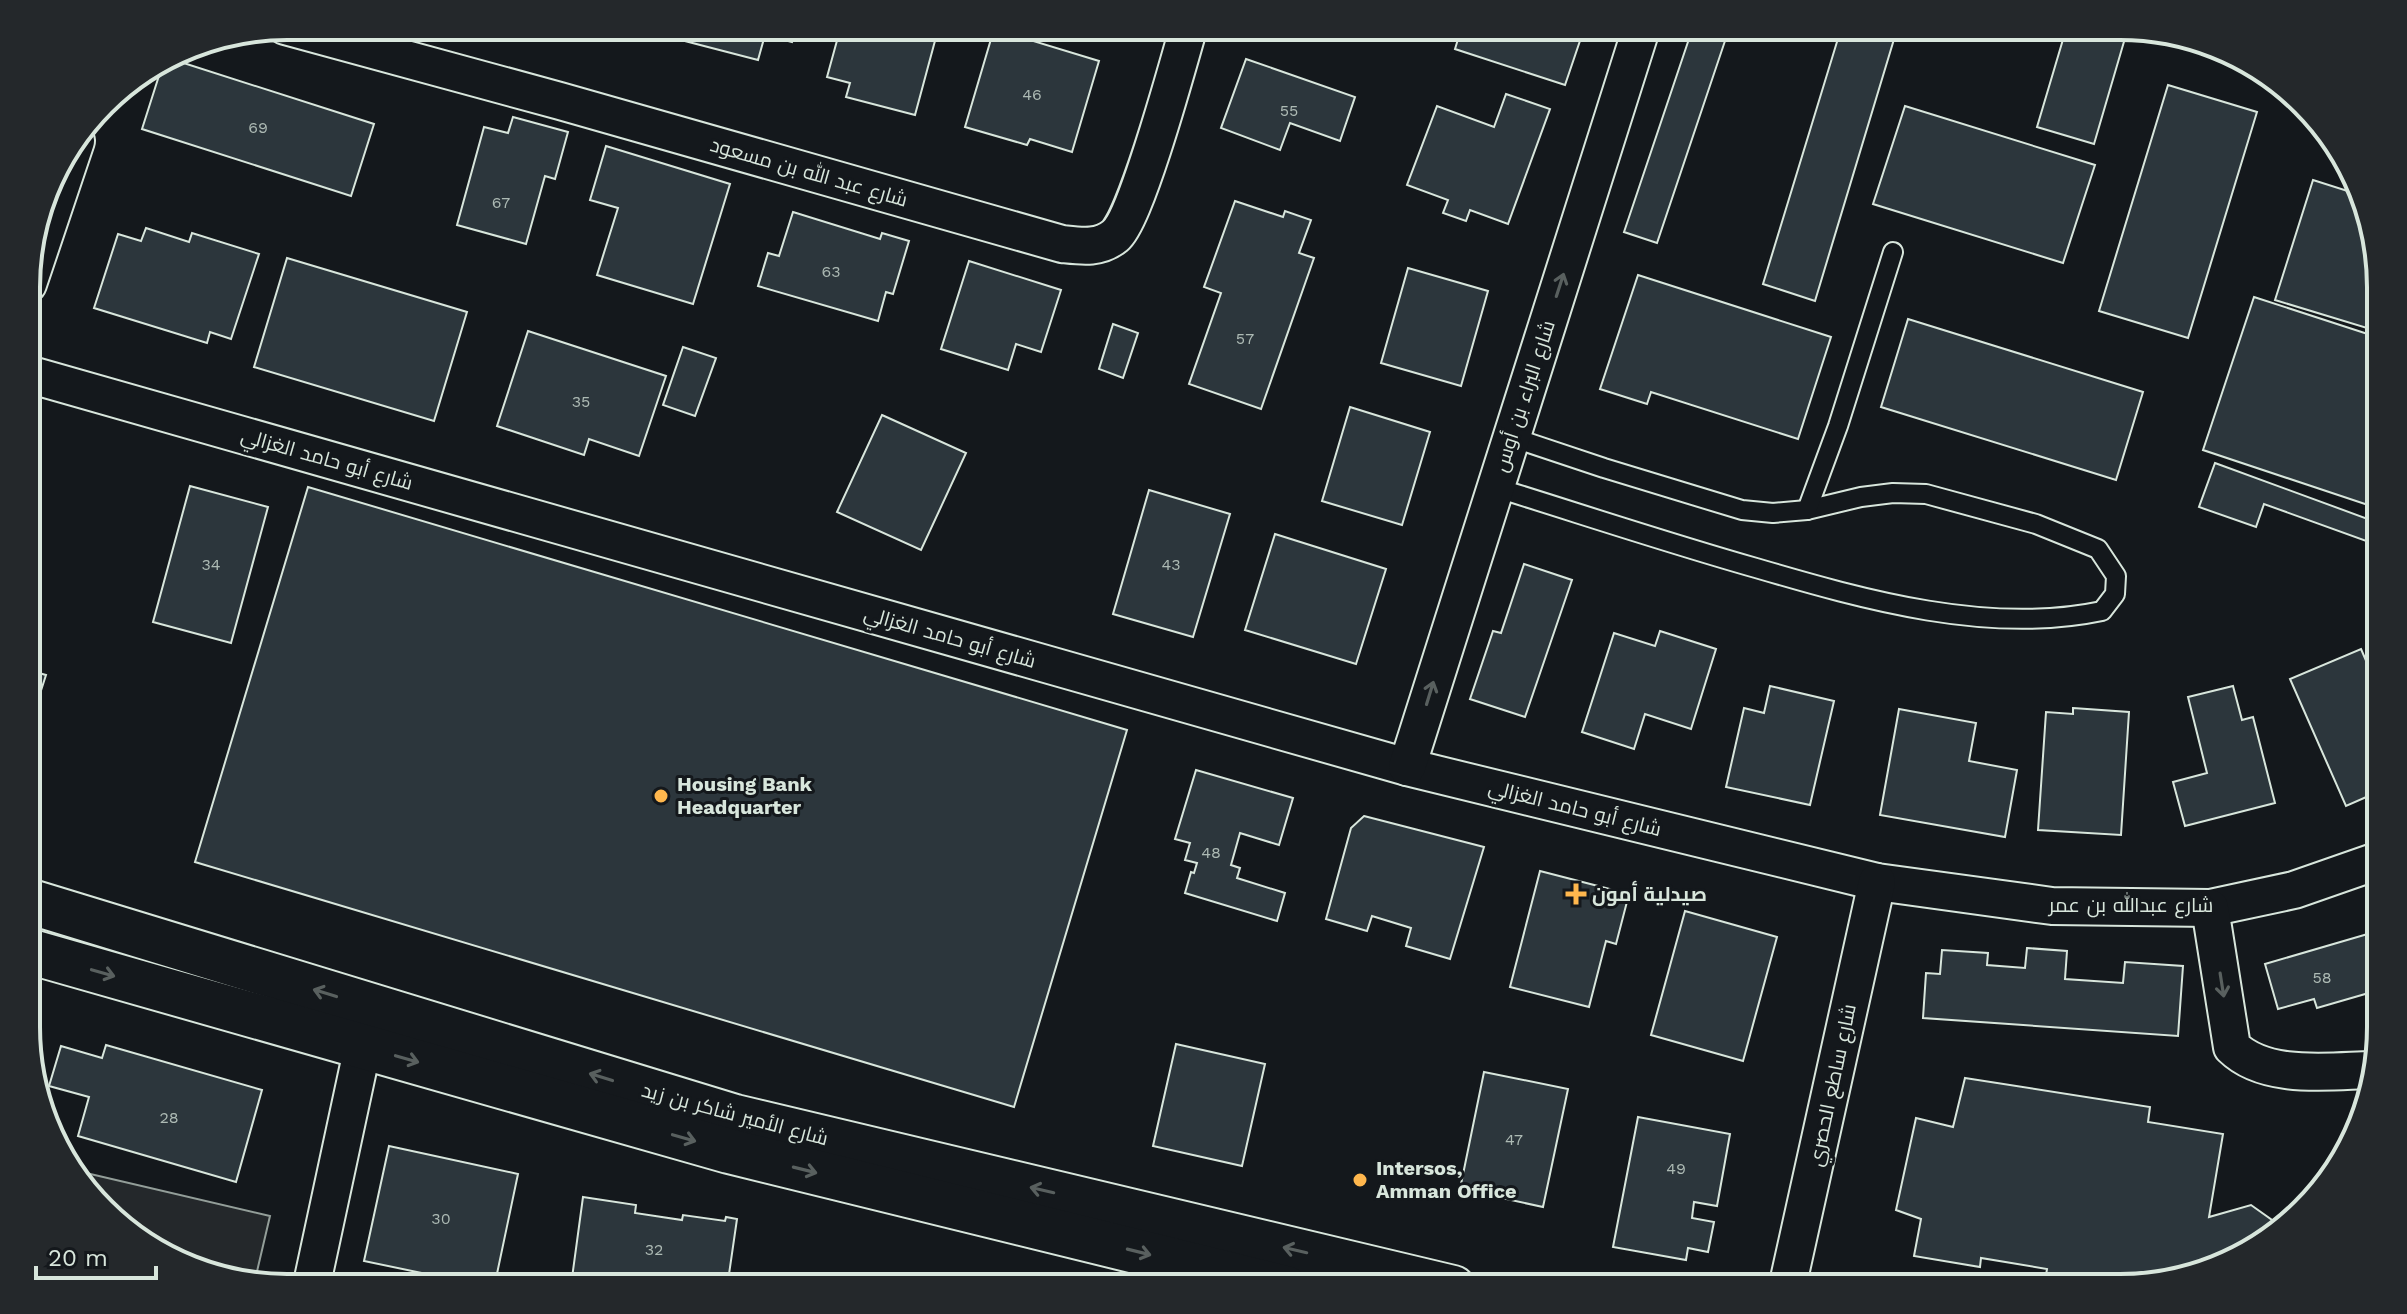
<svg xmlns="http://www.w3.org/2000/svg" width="2407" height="1314" font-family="'Work Sans',Cairo,sans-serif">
  <rect width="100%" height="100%" fill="#14181c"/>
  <polygon fill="#24282b" stroke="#939e99" stroke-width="2" points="69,1169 270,1216 255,1280 157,1253"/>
  <g fill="#2c363c" stroke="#d8e6dc" stroke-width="2">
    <polygon points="656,26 796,26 792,42 765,35 758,60 654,33"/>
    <polygon points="841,26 939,26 915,115 846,97 850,83 827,77"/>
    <polygon points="1305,26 1389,26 1387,39"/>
    <polygon points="1462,26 1585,26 1565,85 1455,49"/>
    <polygon points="1820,26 1898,26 1815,301 1763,284 1840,32"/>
    <polygon points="2067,26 2128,28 2094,144 2037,127"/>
    <polygon points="1693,27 1726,38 1657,243 1624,232"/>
    <polygon points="994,29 1099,61 1072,152 1030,139 1027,145 965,127"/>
    <polygon points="168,58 374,124 351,196 142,129 164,60"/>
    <polygon points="1246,59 1355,97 1340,141 1290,123 1280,150 1221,128"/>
    <polygon points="2168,85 2257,112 2188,338 2099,311"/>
    <polygon points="1506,94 1550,109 1508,224 1470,210 1466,221 1443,213 1448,200 1407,185 1437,106 1494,127"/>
    <polygon points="1905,106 2095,165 2063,263 1873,204"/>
    <polygon points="513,117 568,132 555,179 545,176 526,244 457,225 484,127 508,133"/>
    <polygon points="606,146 730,184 693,304 597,275 618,208 590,200"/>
    <polygon points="2313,180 2354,193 2380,269 2380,332 2275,300"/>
    <polygon points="1235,201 1283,217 1285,211 1311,220 1299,253 1314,258 1261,409 1189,384 1221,293 1204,287"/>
    <polygon points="793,212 880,239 882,233 909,241 893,294 886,292 878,321 758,286 768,253 779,256"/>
    <polygon points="146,228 189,242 192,233 259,254 231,339 210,332 207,343 94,308 118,234 141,241"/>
    <polygon points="287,258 467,312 434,421 254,367"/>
    <polygon points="969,261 1061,290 1041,352 1016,344 1008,370 941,349"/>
    <polygon points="1408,268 1488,291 1461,386 1381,363"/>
    <polygon points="1638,275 1831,337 1798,439 1651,392 1647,404 1600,389"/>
    <polygon points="2254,297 2380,338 2380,509 2203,450"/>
    <polygon points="1908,319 2143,392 2116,480 1881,407"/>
    <polygon points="1113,324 1138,333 1123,378 1099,369"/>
    <polygon points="528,331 666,376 639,456 589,439 584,455 497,426"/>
    <polygon points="683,347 716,358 695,416 663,405"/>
    <polygon points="1350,407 1430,432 1402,525 1322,501"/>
    <polygon points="882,415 966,453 921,550 837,512"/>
    <polygon points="2215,463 2376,522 2369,542 2264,504 2256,527 2199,507"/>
    <polygon points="190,486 268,507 231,643 153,622"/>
    <polygon points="308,487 1127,730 1014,1107 195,862"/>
    <polygon points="1149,490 1230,514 1193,637 1113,614"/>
    <polygon points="1275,534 1386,569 1356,664 1245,630"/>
    <polygon points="1524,564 1572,580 1525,717 1470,699 1493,631 1501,633"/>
    <polygon points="1660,631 1716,649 1691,729 1645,714 1634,749 1582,732 1614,633 1655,646"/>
    <polygon points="2361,649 2380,693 2380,791 2346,806 2290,679"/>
    <polygon points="28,670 46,675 28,731"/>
    <polygon points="1770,686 1834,701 1810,805 1726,787 1744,708 1764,713"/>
    <polygon points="2233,686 2242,720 2253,717 2275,803 2185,826 2173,782 2207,773 2188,697"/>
    <polygon points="2073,708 2129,712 2121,835 2038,830 2046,712 2073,714"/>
    <polygon points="1899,709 1976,723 1969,761 2017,770 2005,837 1880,815"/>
    <polygon points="1196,770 1293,798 1279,845 1240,833 1231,865 1240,868 1237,878 1285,893 1277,921 1185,893 1191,872 1194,873 1197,863 1185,860 1190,843 1175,839"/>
    <polygon points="28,795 39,799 28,830"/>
    <polygon points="1364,816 1484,847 1450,959 1406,946 1411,928 1372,916 1367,931 1326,919 1351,828"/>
    <polygon points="1540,871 1629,894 1616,944 1606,941 1589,1007 1510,987"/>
    <polygon points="1685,911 1777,937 1743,1061 1651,1035"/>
    <polygon points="2371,933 2378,959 2371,961 2379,990 2317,1008 2314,999 2278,1009 2265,964"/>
    <polygon points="2027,948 2067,951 2065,979 2123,983 2125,962 2183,966 2178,1036 1923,1018 1926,973 1940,974 1942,950 1988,953 1987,965 2025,968"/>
    <polygon points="1176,1044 1265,1064 1242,1166 1153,1146"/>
    <polygon points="106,1045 262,1090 236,1182 78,1136 89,1097 49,1086 61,1046 102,1058"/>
    <polygon points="1484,1072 1568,1089 1543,1207 1460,1189"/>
    <polygon points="1965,1078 2150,1107 2148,1122 2223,1134 2209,1217 2251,1205 2279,1225 2251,1253 2137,1287 2044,1287 2047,1269 1981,1258 1980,1267 1914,1256 1921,1219 1896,1210 1916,1118 1953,1127"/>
    <polygon points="1638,1117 1730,1134 1717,1206 1694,1202 1692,1218 1714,1222 1708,1252 1688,1248 1686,1260 1613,1247"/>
    <polygon points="389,1146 518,1174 494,1288 364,1261"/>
    <polygon points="583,1197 636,1205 635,1213 682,1220 683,1215 725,1221 726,1217 737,1219 727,1288 642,1288 572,1278"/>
  </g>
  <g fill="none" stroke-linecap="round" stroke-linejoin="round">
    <g stroke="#d8e6dc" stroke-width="22">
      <g id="lane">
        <path d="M 1494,487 C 1581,514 1668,543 1756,568 C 1865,600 1989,635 2102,611 L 2115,594 L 2116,576 L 2098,549 L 2036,524 L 1926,494 L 1893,493 L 1861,497 L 1807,510 L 1773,513 L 1742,510 L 1604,468 L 1511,437"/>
        <polyline points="1807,510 1838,426 1893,252"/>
      </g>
    </g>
    <g stroke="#d8e6dc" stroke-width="40">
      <g id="street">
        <path d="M 285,26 L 560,101 L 1062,244 C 1081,246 1099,249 1115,236 C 1136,219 1179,61 1189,26"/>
        <polyline points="28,284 76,141"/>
        <polyline points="28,374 1407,767 1877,882 2052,906 2210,908 2294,890 2380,860"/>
        <polyline points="1407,767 1642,26"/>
        <path d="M 2210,908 L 2232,1047 C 2266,1080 2328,1071 2372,1070"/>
        <polyline points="311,1288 363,1046 371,1020"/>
        <polyline points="1787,1288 1877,882"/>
      </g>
    </g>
    <g stroke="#d8e6dc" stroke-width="48">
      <g id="primary">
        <polyline points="28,901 735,1117 1453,1288"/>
        <polyline points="28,951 729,1151 1286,1288"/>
      </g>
    </g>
    <use href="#lane" stroke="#14181c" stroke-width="18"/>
    <use href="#street" stroke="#14181c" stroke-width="36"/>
    <use href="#primary" stroke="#14181c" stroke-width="44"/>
  </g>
  <defs><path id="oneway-shaft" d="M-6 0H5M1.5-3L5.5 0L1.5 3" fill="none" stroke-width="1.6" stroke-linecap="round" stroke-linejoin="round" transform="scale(2)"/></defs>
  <g stroke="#59605f">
    <use href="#oneway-shaft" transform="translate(1560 285) rotate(-72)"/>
    <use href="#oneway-shaft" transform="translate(1430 693) rotate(-73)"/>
    <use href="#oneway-shaft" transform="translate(103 973) rotate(16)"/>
    <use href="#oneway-shaft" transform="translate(2222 985) rotate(81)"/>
    <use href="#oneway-shaft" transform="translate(325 993) rotate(-163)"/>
    <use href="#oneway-shaft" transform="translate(407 1059) rotate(16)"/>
    <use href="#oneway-shaft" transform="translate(601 1077) rotate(-163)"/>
    <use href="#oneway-shaft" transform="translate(684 1138) rotate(16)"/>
    <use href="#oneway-shaft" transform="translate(805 1170) rotate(14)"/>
    <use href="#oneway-shaft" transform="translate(1042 1190) rotate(-167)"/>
    <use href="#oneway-shaft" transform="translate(1295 1250) rotate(-167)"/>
    <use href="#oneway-shaft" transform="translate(1139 1252) rotate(14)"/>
  </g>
  <g fill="#ffb74d" stroke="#14181c" stroke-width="3">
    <circle cx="661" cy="796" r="8"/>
    <path d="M1572 882h8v8h8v8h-8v8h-8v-8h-8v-8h8z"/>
    <circle cx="1360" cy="1180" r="8"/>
  </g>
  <g text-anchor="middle" stroke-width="6" stroke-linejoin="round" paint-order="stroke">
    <g font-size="16" fill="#adbab4">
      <text x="1032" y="100">46</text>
      <text x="1289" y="116">55</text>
      <text x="258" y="133">69</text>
      <text x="501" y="208">67</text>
      <text x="831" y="277">63</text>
      <text x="1245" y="344">57</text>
      <text x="581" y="407">35</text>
      <text x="211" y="570">34</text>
      <text x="1171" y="570">43</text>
      <text x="1211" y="858">48</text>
      <text x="2322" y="983">58</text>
      <text x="169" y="1123">28</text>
      <text x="1514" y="1145">47</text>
      <text x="1676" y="1174">49</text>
      <text x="441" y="1224">30</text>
      <text x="654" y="1255">32</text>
    </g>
    <g font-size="20" fill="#d8e6dc" stroke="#14181c">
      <text transform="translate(809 172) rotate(16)" y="7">شارع عبد الله بن مسعود</text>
      <text transform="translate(1524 396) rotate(-72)" y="7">شارع البراء بن أوس</text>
      <text transform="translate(327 459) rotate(16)" y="7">شارع أبو حامد الغزالي</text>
      <text transform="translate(950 637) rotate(16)" y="7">شارع أبو حامد الغزالي</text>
      <text transform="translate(1575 808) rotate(14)" y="7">شارع أبو حامد الغزالي</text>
      <text x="2131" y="912">شارع عبدالله بن عمر</text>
      <text transform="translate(1832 1085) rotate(-78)" y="7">شارع ساطع الحصري</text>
      <text transform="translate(735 1114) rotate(15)" y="7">شارع الأمير شاكر بن زيد</text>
    </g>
    <g font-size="20" font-weight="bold" fill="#d8e6dc" stroke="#14181c" text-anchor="start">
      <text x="677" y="791">Housing Bank<tspan x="677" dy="23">Headquarter</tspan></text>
      <text x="1592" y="901">صيدلية أمون</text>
      <text x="1376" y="1175">Intersos,<tspan x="1376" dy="23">Amman Office</tspan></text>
    </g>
  </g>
  <path d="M0 0H2407V1314H0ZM287 40H2120A247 247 0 0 1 2367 287V1027A247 247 0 0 1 2120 1274H287A247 247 0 0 1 40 1027V287A247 247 0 0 1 287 40Z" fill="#24282b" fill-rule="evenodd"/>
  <path fill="none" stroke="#d8e6dc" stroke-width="4" d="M287 40H2120A247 247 0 0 1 2367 287V1027A247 247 0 0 1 2120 1274H287A247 247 0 0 1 40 1027V287A247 247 0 0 1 287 40Z"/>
  <path d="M36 1266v12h120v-12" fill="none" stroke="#d8e6dc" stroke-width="4"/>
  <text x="48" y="1266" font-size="24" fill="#d8e6dc" stroke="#14181c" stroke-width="6" paint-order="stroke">20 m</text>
</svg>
